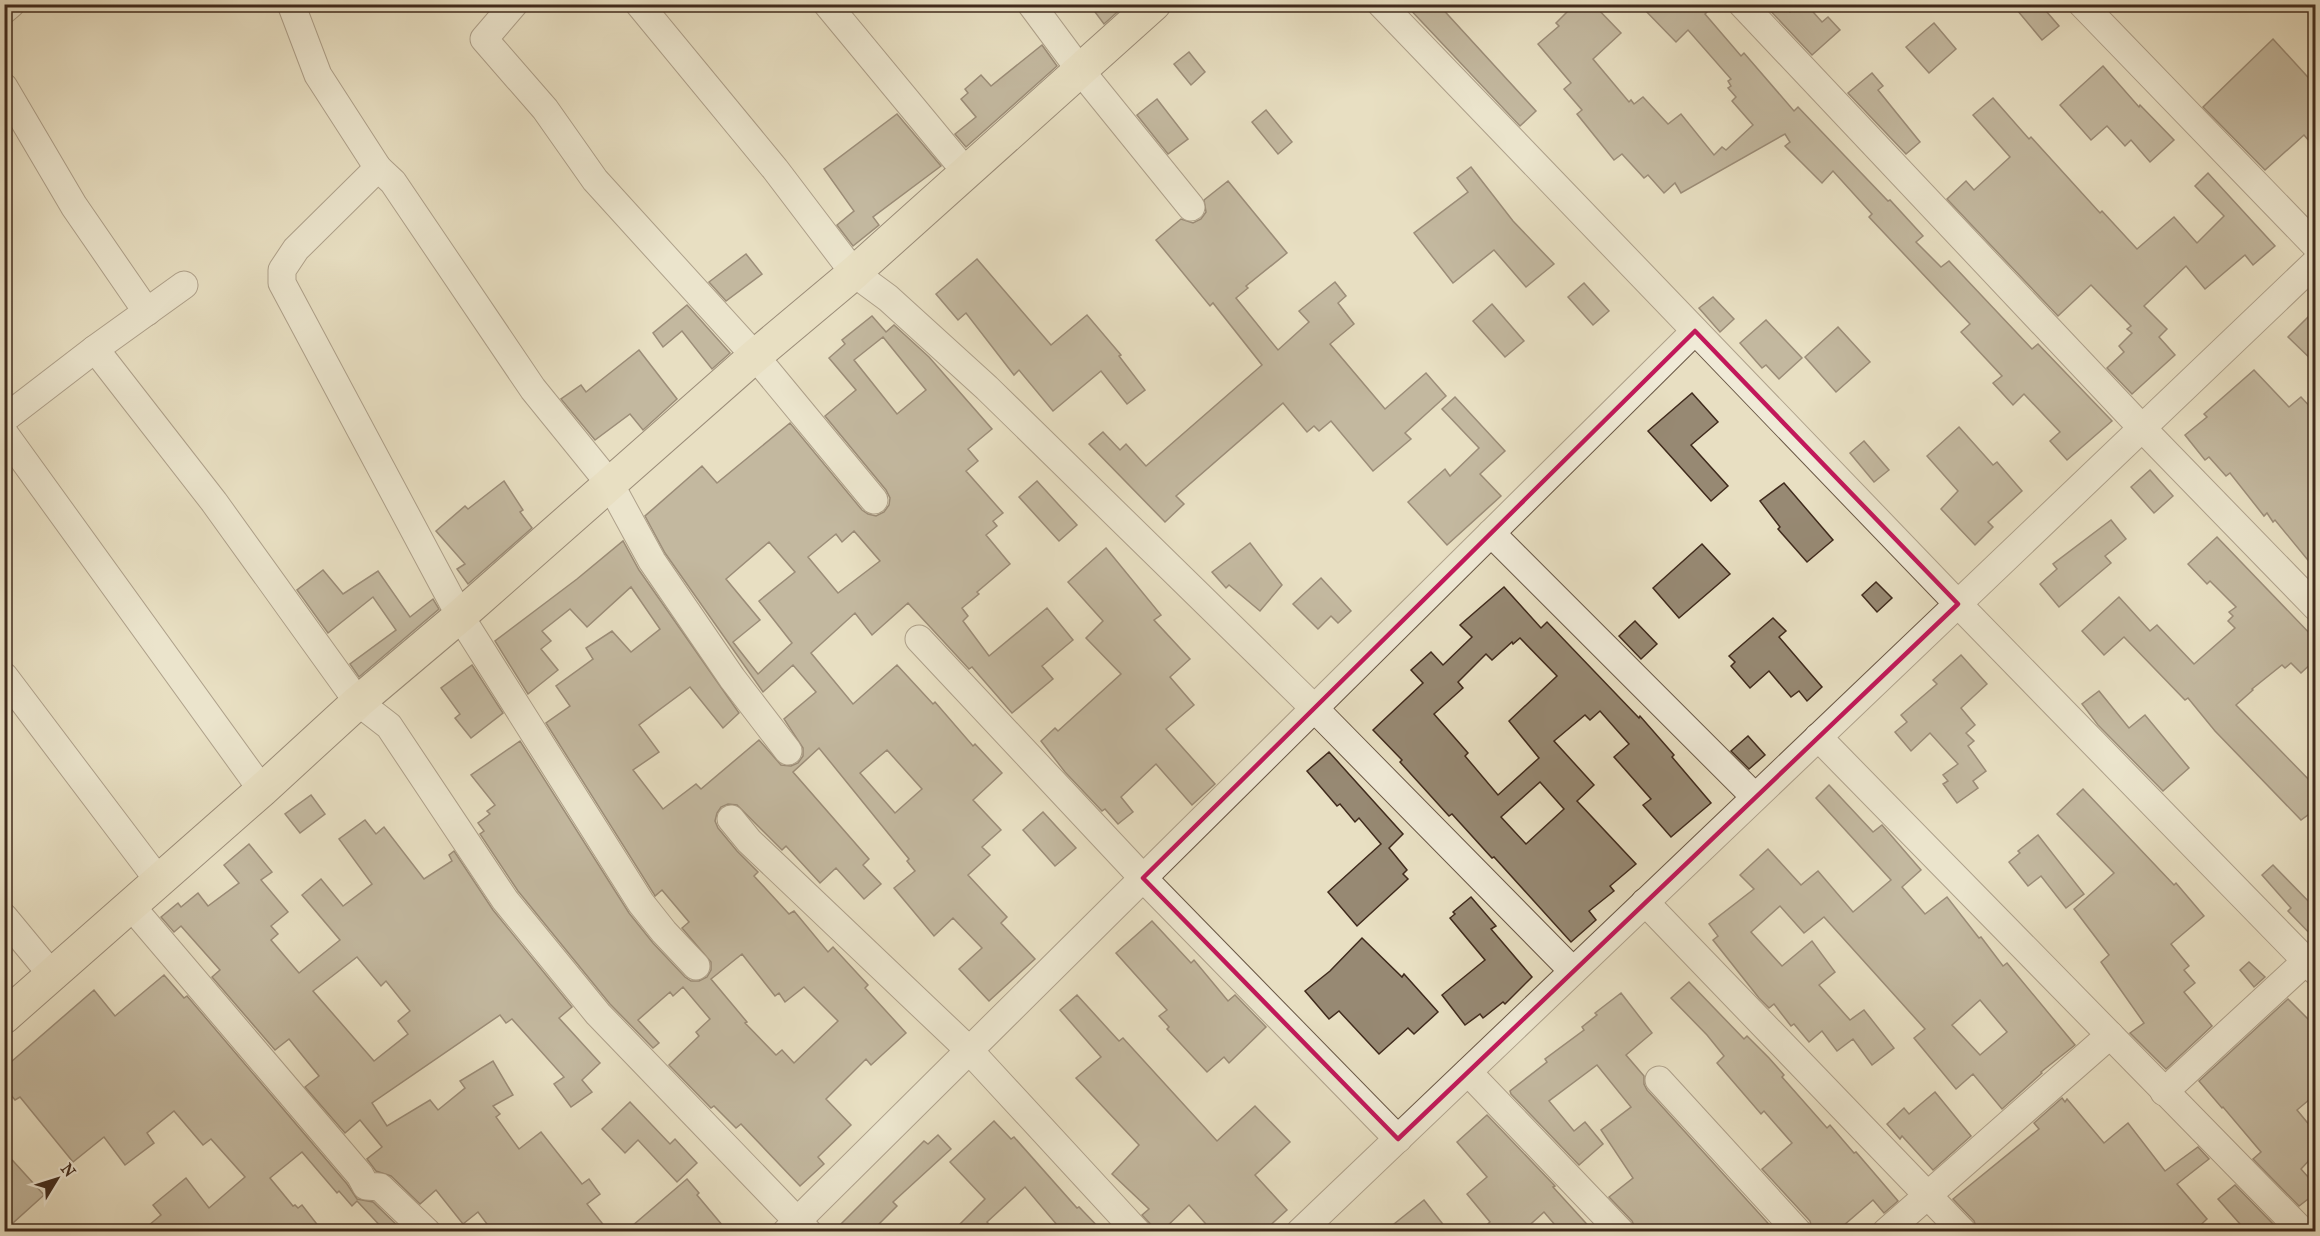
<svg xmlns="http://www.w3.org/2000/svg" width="2320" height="1236" font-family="'IM FELL French Canon',serif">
  <rect width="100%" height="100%" fill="#e8dfc2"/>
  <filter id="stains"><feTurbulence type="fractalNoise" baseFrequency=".00333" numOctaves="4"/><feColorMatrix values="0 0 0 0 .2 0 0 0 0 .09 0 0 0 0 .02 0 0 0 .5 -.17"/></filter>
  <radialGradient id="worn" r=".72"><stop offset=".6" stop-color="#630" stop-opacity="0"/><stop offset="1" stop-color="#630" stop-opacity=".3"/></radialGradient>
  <g fill="#978973" stroke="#402b1d" stroke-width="1.5" fill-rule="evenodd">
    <polygon points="1089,4 1124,4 1125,5 1104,24"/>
    <polygon points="1405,4 1438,4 1536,111 1520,126"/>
    <polygon points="1575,4 1593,4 1621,33 1593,59 1629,102 1631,100 1634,104 1643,97 1668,124 1681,114 1714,155 1722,147 1726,150 1753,125 1732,101 1736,97 1728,88 1731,86 1728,81 1731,79 1688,30 1676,42 1639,4 1715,4 1705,14 1741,56 1744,53 1794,111 1798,107 1888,201 1890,200 1923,236 1916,242 1941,267 1949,261 2032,349 2038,344 2112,421 2067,460 2050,441 2060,432 2024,394 2013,405 1993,383 2002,376 1961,332 1970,324 1869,217 1872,214 1833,171 1822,183 1785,146 1790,142 1785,134 1681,193 1675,183 1664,193 1648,175 1644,178 1622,154 1614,160 1577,114 1582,110 1564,89 1571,83 1538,44 1559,26 1556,23"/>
    <polygon points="1764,4 1783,4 1790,12 1798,4 1806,4 1822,22 1828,17 1840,30 1812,55"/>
    <polygon points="2012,4 2040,4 2059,26 2042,40"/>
    <polygon points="1934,23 1956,49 1929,73 1906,47"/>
    <polygon points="2273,39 2316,86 2316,149 2304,135 2265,170 2203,107"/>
    <polygon points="1042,45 1057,66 966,147 955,134 976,117 961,99 968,93 965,89 981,75 991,86"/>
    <polygon points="1189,52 1205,72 1191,85 1174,64"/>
    <polygon points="2103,66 2139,107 2140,105 2174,140 2150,162 2131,140 2125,146 2107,126 2091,140 2060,105"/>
    <polygon points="1872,73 1883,86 1878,90 1920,142 1906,154 1848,93"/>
    <polygon points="1993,98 2029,139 2031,137 2100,213 2102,211 2137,249 2174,217 2197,243 2224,216 2195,186 2208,173 2275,246 2253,265 2245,255 2205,289 2186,266 2144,306 2167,329 2159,337 2175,355 2132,394 2107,368 2124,352 2119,346 2132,333 2127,329 2131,326 2091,285 2058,316 1947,199 1966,181 1974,190 2010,157 1973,115"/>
    <polygon points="1157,99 1188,139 1168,154 1137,115"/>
    <polygon points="1266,110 1292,142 1278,154 1252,122"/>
    <polygon points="897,114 941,166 873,217 879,225 853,246 837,225 854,211 824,169"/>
    <polygon points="1471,167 1513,221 1554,264 1526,287 1494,250 1453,283 1414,233 1468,192 1457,178"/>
    <polygon points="1228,181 1287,253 1246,286 1248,288 1236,298 1278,350 1309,322 1299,311 1335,282 1346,296 1338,303 1354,324 1330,344 1385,409 1426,373 1446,396 1405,433 1411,439 1373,471 1331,421 1319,431 1314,426 1307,432 1283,403 1176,496 1184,504 1165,522 1089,444 1103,432 1120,450 1126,444 1146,466 1262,365 1213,303 1210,306 1156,240 1181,219 1193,223 1201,219 1206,212 1204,200"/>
    <polygon points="746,254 762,274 726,301 709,282"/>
    <polygon points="977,259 1051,345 1087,315 1121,355 1119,356 1145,390 1127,404 1101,371 1053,411 1019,370 1014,375 966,313 958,320 936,294"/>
    <polygon points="1584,283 1609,311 1593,325 1568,297"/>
    <polygon points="1713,297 1734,319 1720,332 1699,308"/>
    <polygon points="1492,304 1524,341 1505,357 1473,321"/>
    <polygon points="687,305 730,353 712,369 682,331 663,347 653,333"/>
    <polygon points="2316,309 2316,364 2288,337"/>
    <path d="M 872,316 L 886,332 L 894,325 L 929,357 L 992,429 L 968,449 L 978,461 L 966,471 L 1003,513 L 993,521 L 997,526 L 986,535 L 1010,564 L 977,592 L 979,594 L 962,608 L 968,616 L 963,621 L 989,656 L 1047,608 L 1073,640 L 1042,666 L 1053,679 L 1012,713 L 972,667 L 969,669 L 908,603 L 872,635 L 855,613 L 811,653 L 853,704 L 897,665 L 933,704 L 935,702 L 973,746 L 975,744 L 1002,773 L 973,800 L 1001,830 L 982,847 L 990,855 L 968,875 L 1007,917 L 1001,923 L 1035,959 L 989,1001 L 959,969 L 982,948 L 953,918 L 934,936 L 894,888 L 915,871 L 907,861 L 909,859 L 819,748 L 793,772 L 869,859 L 863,865 L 881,884 L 864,899 L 836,868 L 820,883 L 786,846 L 782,850 L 737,805 L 728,804 L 721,807 L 717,813 L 715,821 L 718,828 L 737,851 L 758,872 L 754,876 L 789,914 L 794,911 L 828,952 L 833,947 L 868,985 L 865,988 L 906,1033 L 871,1065 L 866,1059 L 826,1099 L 851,1125 L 818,1157 L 824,1164 L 800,1186 L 741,1124 L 736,1128 L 714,1106 L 711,1108 L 669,1065 L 699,1036 L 696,1032 L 710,1019 L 683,987 L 673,996 L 670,992 L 638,1020 L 659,1043 L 653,1048 L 610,1004 L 518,891 L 480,834 L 484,831 L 478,823 L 490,814 L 487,811 L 495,805 L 471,775 L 520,741 L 629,913 L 653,943 L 685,977 L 691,981 L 699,981 L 707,977 L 711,970 L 711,962 L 682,928 L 689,922 L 662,890 L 655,896 L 654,894 L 546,723 L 570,706 L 556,686 L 593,659 L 586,648 L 612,631 L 631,652 L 660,629 L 631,587 L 587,627 L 570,609 L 542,631 L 551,641 L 541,649 L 558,670 L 528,694 L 495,641 L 577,579 L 623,541 L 639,570 L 739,713 L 723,728 L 690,687 L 639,725 L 659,752 L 633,770 L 663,809 L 696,784 L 701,789 L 759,740 L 781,765 L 791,766 L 798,763 L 803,756 L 803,748 L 784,719 L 816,692 L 793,665 L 763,692 L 665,553 L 645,516 L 702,466 L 717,483 L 790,423 L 862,510 L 868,514 L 876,516 L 884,512 L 889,505 L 890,498 L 886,490 L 825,416 L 856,390 L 829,358 L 845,344 L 842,340 ZM 883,337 L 926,390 L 897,414 L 854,360 ZM 854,531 L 880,561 L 838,593 L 808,557 L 836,534 L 842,542 ZM 769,542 L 795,572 L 759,601 L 792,643 L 758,674 L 733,642 L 760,620 L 726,579 ZM 887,750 L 922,789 L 895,813 L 860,773 ZM 742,954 L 775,996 L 779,993 L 785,1002 L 804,987 L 838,1021 L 794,1063 L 782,1050 L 776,1055 L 745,1023 L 747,1022 L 711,979 Z"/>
    <polygon points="1766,320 1802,358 1779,379 1766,365 1762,368 1740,343"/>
    <polygon points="1838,327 1870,362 1836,392 1805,357"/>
    <polygon points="639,350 677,399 643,430 630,414 595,440 561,399 581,385 586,392"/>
    <polygon points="2254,370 2289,407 2301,397 2316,413 2316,570 2275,520 2273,522 2267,513 2264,516 2230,473 2226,476 2209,457 2205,460 2185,435 2207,417 2204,414"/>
    <polygon points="1692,393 1718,422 1691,445 1728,486 1711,501 1648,431"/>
    <polygon points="1455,397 1505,451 1480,474 1501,496 1447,545 1408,502 1445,469 1450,476 1479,448 1442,409"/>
    <polygon points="1959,427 1993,465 1997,462 2022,491 1988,522 1993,527 1975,545 1941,509 1958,491 1927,456"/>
    <polygon points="1864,441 1889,470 1874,482 1850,453"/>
    <polygon points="2150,470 2173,496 2154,513 2131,487"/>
    <polygon points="504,481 523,510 520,512 532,528 468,584 457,569 465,564 436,531 465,506 468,509"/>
    <polygon points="1037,481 1077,525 1059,541 1019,497"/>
    <polygon points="1784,483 1833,540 1807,562 1778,529 1780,527 1760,501"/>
    <polygon points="2111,520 2126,539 2105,556 2111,563 2059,607 2040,584 2057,569 2053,564"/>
    <polygon points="2217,537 2316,640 2316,659 2301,673 2291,663 2285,668 2282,665 2252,689 2253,690 2236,705 2316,787 2316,809 2301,820 2215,731 2188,698 2185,700 2124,637 2104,655 2082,631 2119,597 2150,631 2157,625 2194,664 2235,628 2228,621 2233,616 2229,612 2236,607 2210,581 2207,584 2188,564"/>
    <polygon points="1250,543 1282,585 1260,611 1229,585 1226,588 1212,572"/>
    <polygon points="1702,544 1730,574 1679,618 1653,588"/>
    <polygon points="1106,548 1161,615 1154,620 1190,659 1170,677 1194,705 1166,729 1215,784 1192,805 1156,764 1121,797 1133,812 1118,824 1105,809 1102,811 1065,772 1041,741 1055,728 1058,731 1121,674 1086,638 1103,621 1068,582"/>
    <polygon points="323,570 343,594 378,571 410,617 433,599 439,609 359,677 350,664 396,630 373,597 328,633 297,590"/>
    <polygon points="1321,578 1351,611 1338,623 1331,616 1318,629 1293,604"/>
    <polygon points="1876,582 1892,598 1877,612 1862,595"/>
    <path d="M 1504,587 L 1541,628 L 1547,622 L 1639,718 L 1640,716 L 1674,755 L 1672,757 L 1711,803 L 1671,837 L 1643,805 L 1651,799 L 1614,757 L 1629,744 L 1600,711 L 1590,720 L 1585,715 L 1554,741 L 1594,785 L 1577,801 L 1636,864 L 1610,886 L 1614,891 L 1589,911 L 1596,920 L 1571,942 L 1494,857 L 1492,858 L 1452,814 L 1449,816 L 1400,762 L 1402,760 L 1373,730 L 1423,683 L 1411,670 L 1431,652 L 1443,665 L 1472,637 L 1460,625 ZM 1520,638 L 1557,676 L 1509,721 L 1539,758 L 1498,795 L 1465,756 L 1468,753 L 1434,714 L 1463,688 L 1458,682 L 1486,654 L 1492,660 L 1512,642 L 1513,644 ZM 1540,782 L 1564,809 L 1526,844 L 1501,817 Z"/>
    <polygon points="1773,618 1786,631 1779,637 1822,687 1807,701 1799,691 1791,697 1769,671 1750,688 1731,666 1735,662 1729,656"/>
    <polygon points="1635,621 1657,644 1641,659 1619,636"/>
    <polygon points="1961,655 1987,684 1961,708 1975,725 1966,733 1974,741 1968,746 1986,771 1973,781 1978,788 1957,803 1943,784 1948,781 1943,775 1958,764 1930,733 1911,751 1895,732 1907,722 1901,715 1937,684 1933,680"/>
    <polygon points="472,665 503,713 471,738 455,718 460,714 441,688"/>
    <polygon points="2099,691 2129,728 2145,715 2189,768 2163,791 2098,725 2082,704"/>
    <polygon points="1748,736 1765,755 1749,769 1731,751"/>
    <polygon points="1329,752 1403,834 1389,848 1407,870 1403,874 1408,879 1357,926 1328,892 1381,844 1359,818 1355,822 1340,804 1337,806 1307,771"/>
    <path d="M 1829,785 L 1873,832 L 1882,825 L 1921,870 L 1902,887 L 1925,914 L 1947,897 L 1979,938 L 1981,937 L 2003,966 L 2007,963 L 2075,1045 L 2041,1072 L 2042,1073 L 2002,1109 L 1973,1074 L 1956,1089 L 1914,1038 L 1925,1029 L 1824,917 L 1804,933 L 1780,906 L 1751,932 L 1782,966 L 1812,941 L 1835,972 L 1819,985 L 1850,1020 L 1864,1010 L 1894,1048 L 1872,1065 L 1853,1039 L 1837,1051 L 1822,1031 L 1809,1042 L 1794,1024 L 1791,1026 L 1774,1004 L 1769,1008 L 1759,998 L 1713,940 L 1718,936 L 1709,924 L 1754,889 L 1740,875 L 1768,849 L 1801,885 L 1818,871 L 1853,912 L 1891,880 L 1816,798 ZM 1980,1000 L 2007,1032 L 1980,1055 L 1952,1025 Z"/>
    <polygon points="2083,789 2174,885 2176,883 2204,916 2171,944 2189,966 2184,970 2195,983 2184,992 2212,1026 2166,1069 2130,1033 2144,1023 2101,962 2109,955 2074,909 2114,873 2057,814"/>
    <polygon points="311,795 325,814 300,833 285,814"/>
    <polygon points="1043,812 1076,848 1055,866 1023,830"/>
    <path d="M 365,820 L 376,834 L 384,827 L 424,879 L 452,861 L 449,855 L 454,851 L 493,910 L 572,1007 L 559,1018 L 600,1063 L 582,1080 L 592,1092 L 571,1107 L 554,1084 L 564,1077 L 512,1019 L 506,1023 L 500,1015 L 372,1103 L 387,1126 L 430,1100 L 438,1110 L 465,1088 L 460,1081 L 493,1061 L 513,1095 L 493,1106 L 500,1114 L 496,1117 L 519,1149 L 541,1132 L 582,1184 L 589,1179 L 600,1194 L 587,1204 L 609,1232 L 493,1232 L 478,1212 L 463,1224 L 436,1190 L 420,1204 L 391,1176 L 376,1171 L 367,1159 L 382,1147 L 360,1120 L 345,1133 L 305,1087 L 319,1076 L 289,1039 L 275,1050 L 212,977 L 220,970 L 181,926 L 174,932 L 161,917 L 178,903 L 181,907 L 198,893 L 208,906 L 239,883 L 224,865 L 249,844 L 272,872 L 261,880 L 288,912 L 271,926 L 278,934 L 271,940 L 299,973 L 340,940 L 302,895 L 321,879 L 343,906 L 372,884 L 339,839 ZM 357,957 L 381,986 L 386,981 L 410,1011 L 398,1021 L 408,1034 L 374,1061 L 313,991 Z"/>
    <polygon points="2038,835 2084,894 2066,908 2041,876 2028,886 2009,862 2020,853 2018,851"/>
    <polygon points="2273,865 2316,909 2316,940 2288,911 2291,908 2262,875"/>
    <polygon points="1471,897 1496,926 1491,929 1532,977 1505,1004 1503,1002 1483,1018 1480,1014 1465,1025 1442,995 1485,960 1450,918 1455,914 1453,912"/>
    <polygon points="1152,921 1191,963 1194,960 1228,1001 1235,995 1266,1027 1229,1063 1224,1057 1207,1072 1167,1029 1169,1027 1159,1016 1167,1010 1116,953"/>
    <polygon points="1362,938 1402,977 1404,974 1438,1012 1414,1034 1408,1028 1379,1054 1339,1011 1329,1019 1305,991 1330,971"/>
    <polygon points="2249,962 2265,977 2254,987 2240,970"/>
    <polygon points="164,975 184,998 187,996 347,1184 357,1199 373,1202 404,1232 386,1232 357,1201 352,1206 339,1191 337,1193 302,1152 270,1178 293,1206 295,1205 298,1208 302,1205 323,1232 141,1232 161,1215 153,1205 186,1178 209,1208 245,1177 211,1139 203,1145 174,1111 147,1133 154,1143 125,1165 104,1137 73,1162 20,1097 15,1100 4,1086 4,1068 94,990 115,1016"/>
    <polygon points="1689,982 1744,1039 1747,1036 1769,1058 1784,1075 1782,1077 1827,1128 1830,1125 1854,1153 1856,1152 1898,1201 1884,1213 1873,1200 1836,1232 1813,1232 1810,1221 1762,1169 1792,1143 1764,1111 1761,1114 1717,1063 1724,1056 1707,1035 1671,998"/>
    <polygon points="1621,993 1652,1033 1626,1055 1644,1076 1644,1084 1647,1090 1776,1232 1637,1232 1632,1221 1609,1197 1633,1178 1601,1130 1631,1107 1597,1065 1549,1101 1574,1131 1585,1122 1603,1144 1579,1165 1511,1094 1510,1091 1547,1062 1545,1059 1584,1030 1582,1027 1597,1015 1595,1013"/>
    <polygon points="1077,995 1119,1041 1123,1038 1217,1141 1255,1106 1290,1142 1255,1175 1287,1210 1263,1232 1213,1232 1189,1205 1161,1232 1158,1232 1142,1215 1149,1209 1112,1174 1139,1145 1076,1078 1101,1057 1060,1010"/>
    <polygon points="2288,999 2316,1027 2316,1094 2297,1110 2316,1133 2316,1153 2301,1169 2316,1186 2316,1193 2299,1206 2253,1159 2261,1152 2223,1107 2222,1108 2199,1081"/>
    <polygon points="1935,1092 1971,1136 1933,1170 1902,1136 1900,1139 1887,1124 1904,1108 1909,1114"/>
    <polygon points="2062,1098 2065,1102 2067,1099 2104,1143 2128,1123 2165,1171 2198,1147 2209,1159 2177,1184 2207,1219 2193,1232 1978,1232 1974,1221 1953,1199 2039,1129 2034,1123"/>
    <polygon points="630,1102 670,1144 675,1139 697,1163 677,1182 638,1140 625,1153 602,1129"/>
    <polygon points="1487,1115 1555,1186 1553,1187 1594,1232 1561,1232 1544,1212 1522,1232 1478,1232 1490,1222 1467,1194 1487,1177 1457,1142"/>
    <polygon points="994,1121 1011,1139 1014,1137 1077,1208 1079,1207 1103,1232 1063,1232 1025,1187 987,1222 996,1232 952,1232 985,1199 950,1162"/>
    <polygon points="938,1135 951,1149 893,1202 897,1206 871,1232 833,1232 924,1141 928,1144"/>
    <polygon points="4,1151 44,1195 4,1231"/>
    <polygon points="687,1179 699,1193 697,1195 728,1232 625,1232"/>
    <polygon points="2235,1185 2275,1226 2267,1232 2247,1232 2218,1199"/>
    <polygon points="1424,1200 1449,1232 1384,1232"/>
  </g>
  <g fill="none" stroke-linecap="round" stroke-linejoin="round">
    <g stroke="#6a5846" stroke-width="29">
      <g id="minor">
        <polyline points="291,4 318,75 378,168 393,182 533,389 610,484 652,561 732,678 788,751"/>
        <polyline points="514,4 484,39 545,109 595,180 755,356 874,500"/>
        <polyline points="639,4 775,169 854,273 888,298 987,388 1314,708 1573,971"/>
        <polyline points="827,4 966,172"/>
        <polyline points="1031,4 1080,70 1191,207"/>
        <polyline points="1381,4 1958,604 2316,971"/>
        <polyline points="1742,4 2142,428 2316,607"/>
        <polyline points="2082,4 2316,246"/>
        <polyline points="4,10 11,4"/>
        <polyline points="4,87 74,206 147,312"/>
        <polyline points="378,168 296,249 282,270 282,283 460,616 641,903 664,932 696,966"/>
        <polyline points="95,349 214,502 358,702 389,726 505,900 598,1014 808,1232"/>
        <polyline points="4,419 95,349 184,285"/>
        <polyline points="4,433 262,790"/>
        <polyline points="1491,533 1755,797"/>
        <polyline points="919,639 1143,878 1398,1139"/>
        <polyline points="4,676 159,881"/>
        <polyline points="1818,737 2303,1232"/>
        <polyline points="731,819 749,841 969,1050 1137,1232"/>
        <polyline points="1645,902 1963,1232"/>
        <polyline points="131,906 360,1175 366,1186 380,1187 427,1232"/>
        <polyline points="4,917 52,975"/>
        <polyline points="1468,1072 1621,1232"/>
        <polyline points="1659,1080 1798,1232"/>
        <polyline points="2164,1092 2306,961"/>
        <polyline points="786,1232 1695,331"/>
        <polyline points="1300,1232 2316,262"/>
        <polyline points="1886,1232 2110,1035"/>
      </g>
    </g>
    <g stroke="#402b1d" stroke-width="35">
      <polyline id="primary" points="4,1017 262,790 358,702 460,616 755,356 854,273 1154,4"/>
    </g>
    <use href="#minor" stroke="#f0ead7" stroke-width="27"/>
    <use href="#primary" stroke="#e8dfc2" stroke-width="33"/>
  </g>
  <path d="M0 0H2320V1236H0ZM 1695,331 L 1958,604 L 1398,1139 L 1143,878 Z" fill="#e8dfc2" fill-opacity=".55" fill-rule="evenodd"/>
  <path fill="none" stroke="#c2185b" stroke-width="4.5" stroke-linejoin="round" d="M 1695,331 L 1958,604 L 1398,1139 L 1143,878 Z"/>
  <rect width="2320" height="1236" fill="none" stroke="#e8dfc2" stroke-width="24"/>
  <rect x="6" y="6" width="2308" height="1224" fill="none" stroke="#402b1d" stroke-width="3"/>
  <rect x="12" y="12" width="2296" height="1212" fill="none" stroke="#402b1d" stroke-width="1.5"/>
  <g transform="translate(57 1179) rotate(52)" stroke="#f0ead7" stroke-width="4.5" paint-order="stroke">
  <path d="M0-4.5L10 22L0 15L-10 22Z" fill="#402b1d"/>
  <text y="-9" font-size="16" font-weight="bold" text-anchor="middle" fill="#402b1d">N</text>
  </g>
  <rect width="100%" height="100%" filter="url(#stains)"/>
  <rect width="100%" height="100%" fill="url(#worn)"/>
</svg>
